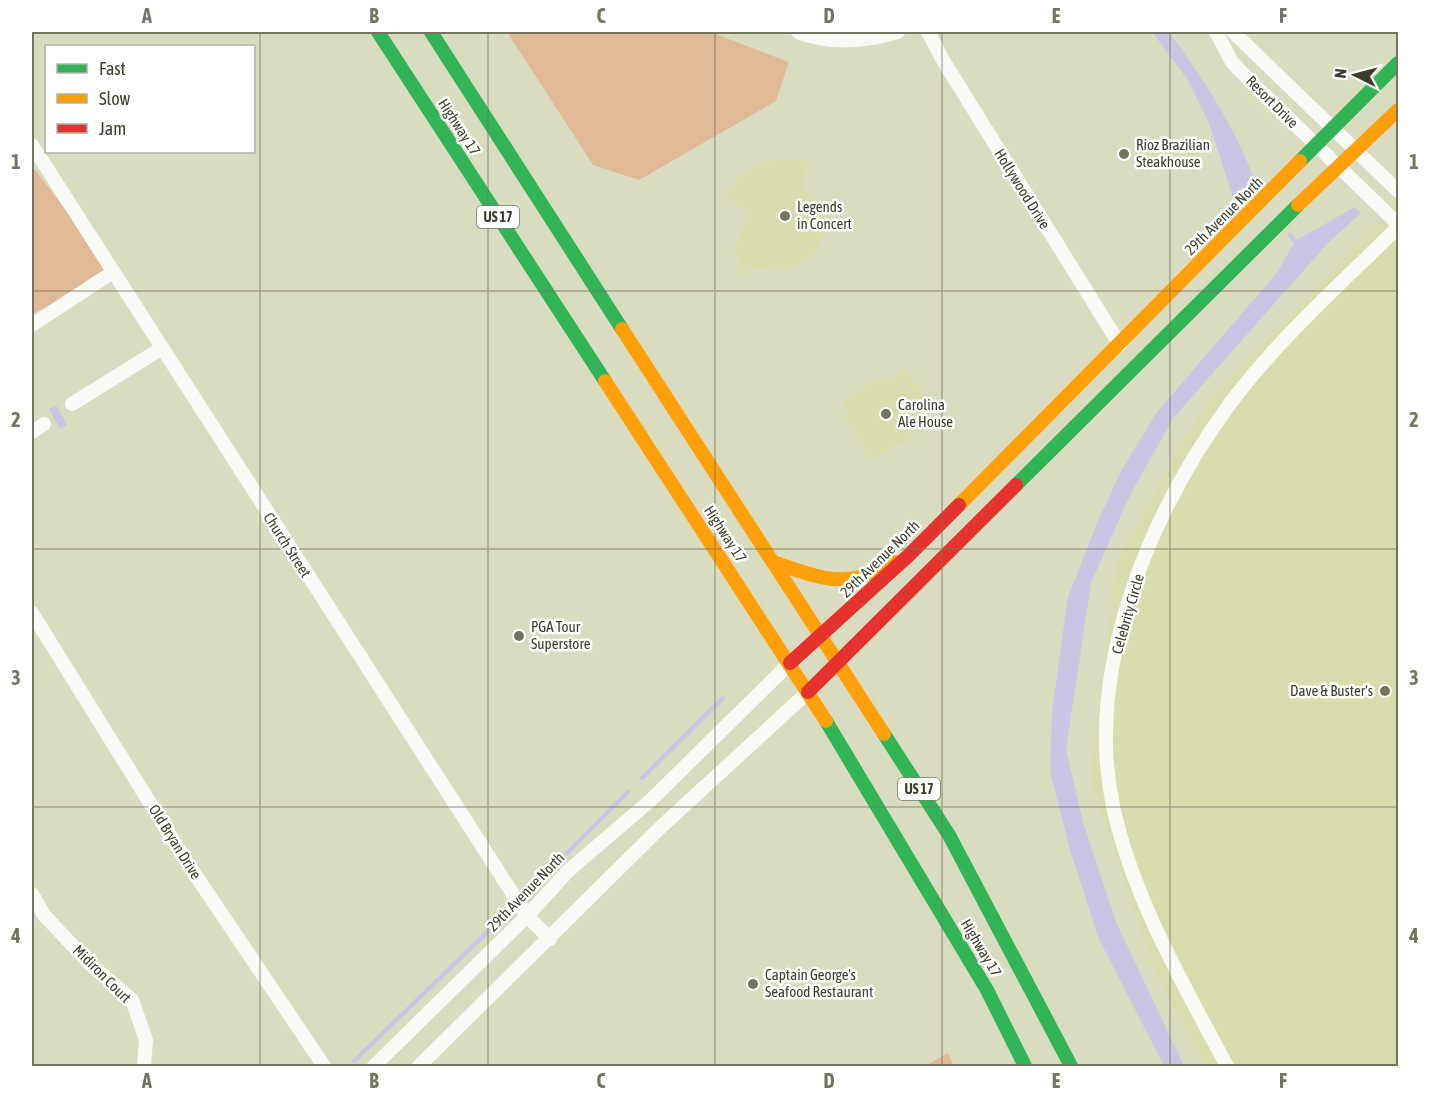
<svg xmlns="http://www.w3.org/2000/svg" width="1430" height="1098" font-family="'Asap Condensed',sans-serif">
  <rect width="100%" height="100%" fill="#dadcbf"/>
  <g fill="#d9ddad">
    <polygon points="786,159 808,161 802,188 819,201 825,211 824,234 818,248 799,265 777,270 755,267 742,275 737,267 740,261 732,248 738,242 747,212 725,197 741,177 753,167 764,162"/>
    <polygon points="1398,201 1398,1066 1205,1066 1154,969 1090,780 1117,561 1202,409"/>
    <polygon points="906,368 931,408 925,412 933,424 871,460 843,415 849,412 843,402 882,376 886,381"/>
  </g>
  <g fill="#e0ba96">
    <polygon points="507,32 710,32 789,62 776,101 639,180 593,165"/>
    <polygon points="32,166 113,272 32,314"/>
    <polygon points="948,1053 954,1066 925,1066"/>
  </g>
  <g fill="#cbc4e4">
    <path d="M 1152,32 L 1169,32 C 1201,76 1234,125 1253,176 L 1233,197 L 1209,123 L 1188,80 Z"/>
    <polygon points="1355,207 1361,213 1329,242 1174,417 1130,495 1091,583 1066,750 1083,822 1116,922 1184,1066 1164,1066 1099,939 1070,850 1050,771 1052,712 1068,597 1098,521 1121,471 1157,412 1277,273 1295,241"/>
    <polygon points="56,405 67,425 60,429 49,409"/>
  </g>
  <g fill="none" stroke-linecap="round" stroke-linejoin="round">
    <g stroke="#cbc4e4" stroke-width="4.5">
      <polyline points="1242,182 1255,198"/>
      <polyline points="1290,235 1298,244"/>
      <polyline points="642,778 723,698"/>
      <polyline points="534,886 628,792"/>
      <polyline points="354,1061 509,911"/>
    </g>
    <g stroke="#f9faf5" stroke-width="14">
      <path d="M 798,32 C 830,45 867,41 898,32"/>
      <polyline points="928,32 944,62 1120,345"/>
      <polyline points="1216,32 1232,62 1251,82 1398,224"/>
      <polyline points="1233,32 1398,191"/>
      <polyline points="32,145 527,916 550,939"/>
      <polyline points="32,325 113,272"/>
      <polyline points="72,404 162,348"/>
      <polyline points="32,432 44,424"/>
      <polyline points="32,613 186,861 324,1066"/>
      <polyline points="32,894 44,915 90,964 132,1000 146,1040 144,1066"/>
      <polyline points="374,1066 527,916 568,871 651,800 790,663"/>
      <polyline points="419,1066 662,826 808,692"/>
      <path d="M 1227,1066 C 1184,986 1132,896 1113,806 C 1084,670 1150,513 1229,405 C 1278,339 1341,284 1398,227"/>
    </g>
    <g stroke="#30b455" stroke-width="14">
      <polyline points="378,32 605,381"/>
      <polyline points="431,32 622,329"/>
      <polyline points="1300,161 1398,63"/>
      <polyline points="1016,485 1298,205"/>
      <polyline points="826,721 987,990 1025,1066"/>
      <polyline points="884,734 949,835 1071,1066"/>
    </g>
    <g stroke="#ff9f0a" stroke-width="14">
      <polyline points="1298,205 1398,110"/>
      <polyline points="622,329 884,734"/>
      <polyline points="605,381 826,721"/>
      <polyline points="959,505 1300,161"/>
      <path d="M 773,562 C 800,571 831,585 860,577 C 872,574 884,567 895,562"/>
    </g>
    <g stroke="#e5322d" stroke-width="14">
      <polyline points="790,663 908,556 959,505"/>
      <polyline points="808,692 1016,485"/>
    </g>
  </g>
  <path fill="none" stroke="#74755e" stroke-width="1.5" stroke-opacity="0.55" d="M 260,32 L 260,1066M 488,32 L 488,1066M 715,32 L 715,1066M 942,32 L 942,1066M 1170,32 L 1170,1066M 32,291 L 1398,291M 32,549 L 1398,549M 32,807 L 1398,807"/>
  <g fill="#74755e" stroke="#fff" stroke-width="2">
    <circle cx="1124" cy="154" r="6"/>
    <circle cx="785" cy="216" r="6"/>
    <circle cx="886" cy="414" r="6"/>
    <circle cx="519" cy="636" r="6"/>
    <circle cx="1385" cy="691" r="6"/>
    <circle cx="753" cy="984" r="6"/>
  </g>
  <g text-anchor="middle" stroke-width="5" stroke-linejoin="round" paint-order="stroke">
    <g fill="#fff" stroke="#777869" stroke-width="1.5">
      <rect x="477" y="206" width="42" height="22" rx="4.5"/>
      <rect x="898" y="778" width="42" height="22" rx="4.5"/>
    </g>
    <g font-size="14" font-weight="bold" fill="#3d3e29">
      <text x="498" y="222">US 17</text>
      <text x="919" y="794">US 17</text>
    </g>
    <g font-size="15" fill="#3d3e29" stroke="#fff">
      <text transform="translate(1272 102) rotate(45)" y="5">Resort Drive</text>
      <text transform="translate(459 127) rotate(57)" y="5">Highway 17</text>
      <text transform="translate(1022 189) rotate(58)" y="5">Hollywood Drive</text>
      <text transform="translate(1224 216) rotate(-45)" y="5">29th Avenue North</text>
      <text transform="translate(725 534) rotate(57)" y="5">Highway 17</text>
      <text transform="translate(287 545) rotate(57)" y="5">Church Street</text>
      <text transform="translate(880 559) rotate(-44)" y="5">29th Avenue North</text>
      <text transform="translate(1128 614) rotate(-74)" y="5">Celebrity Circle</text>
      <text transform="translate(175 842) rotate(58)" y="5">Old Bryan Drive</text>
      <text transform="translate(526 892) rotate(-46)" y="5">29th Avenue North</text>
      <text transform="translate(981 948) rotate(59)" y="5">Highway 17</text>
      <text transform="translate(102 974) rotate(45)" y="5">Midiron Court</text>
    </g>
    <g font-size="15" fill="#3d3e29" stroke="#fff" text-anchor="start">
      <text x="1136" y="150">Rioz Brazilian<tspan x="1136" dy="17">Steakhouse</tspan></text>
      <text x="797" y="212">Legends<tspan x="797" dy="17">in Concert</tspan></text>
      <text x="898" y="410">Carolina<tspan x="898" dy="17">Ale House</tspan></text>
      <text x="531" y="632">PGA Tour<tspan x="531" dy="17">Superstore</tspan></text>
      <text x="1373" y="696" text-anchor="end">Dave &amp; Buster's</text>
      <text x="765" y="980">Captain George's<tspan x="765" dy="17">Seafood Restaurant</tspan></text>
    </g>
  </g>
  <rect width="1430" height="1098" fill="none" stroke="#ffffff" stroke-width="66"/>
  <rect x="45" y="45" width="210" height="108" fill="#ffffff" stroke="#b1b2a9" stroke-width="1.5"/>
  <rect x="57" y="64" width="30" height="9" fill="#30b455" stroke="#b1b2a9" stroke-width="1.5"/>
  <text x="99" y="75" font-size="18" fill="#3d3e29">Fast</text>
  <rect x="57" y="94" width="30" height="9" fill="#ff9f0a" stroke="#b1b2a9" stroke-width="1.5"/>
  <text x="99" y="105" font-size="18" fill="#3d3e29">Slow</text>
  <rect x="57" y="124" width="30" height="9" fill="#e5322d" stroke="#b1b2a9" stroke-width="1.5"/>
  <text x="99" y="135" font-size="18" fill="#3d3e29">Jam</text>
  <g transform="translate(1355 75) rotate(276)" stroke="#ffffff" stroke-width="4.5" paint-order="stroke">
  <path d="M0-4.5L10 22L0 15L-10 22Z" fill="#3d3e29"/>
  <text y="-9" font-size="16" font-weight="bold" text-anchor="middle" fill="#3d3e29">N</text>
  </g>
  <rect x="33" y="33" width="1364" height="1032" fill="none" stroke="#74755e" stroke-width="2"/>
  <g font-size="20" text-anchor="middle" font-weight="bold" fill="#74755e">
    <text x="147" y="23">A</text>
    <text x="374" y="23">B</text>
    <text x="601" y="23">C</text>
    <text x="829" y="23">D</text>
    <text x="1056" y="23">E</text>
    <text x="1283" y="23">F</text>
    <text x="16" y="169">1</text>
    <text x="1414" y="169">1</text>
    <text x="16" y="427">2</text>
    <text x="1414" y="427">2</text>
    <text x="16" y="685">3</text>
    <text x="1414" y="685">3</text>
    <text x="16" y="943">4</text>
    <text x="1414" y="943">4</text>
    <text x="147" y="1088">A</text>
    <text x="374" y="1088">B</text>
    <text x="601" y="1088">C</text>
    <text x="829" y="1088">D</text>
    <text x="1056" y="1088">E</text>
    <text x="1283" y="1088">F</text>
  </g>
</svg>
